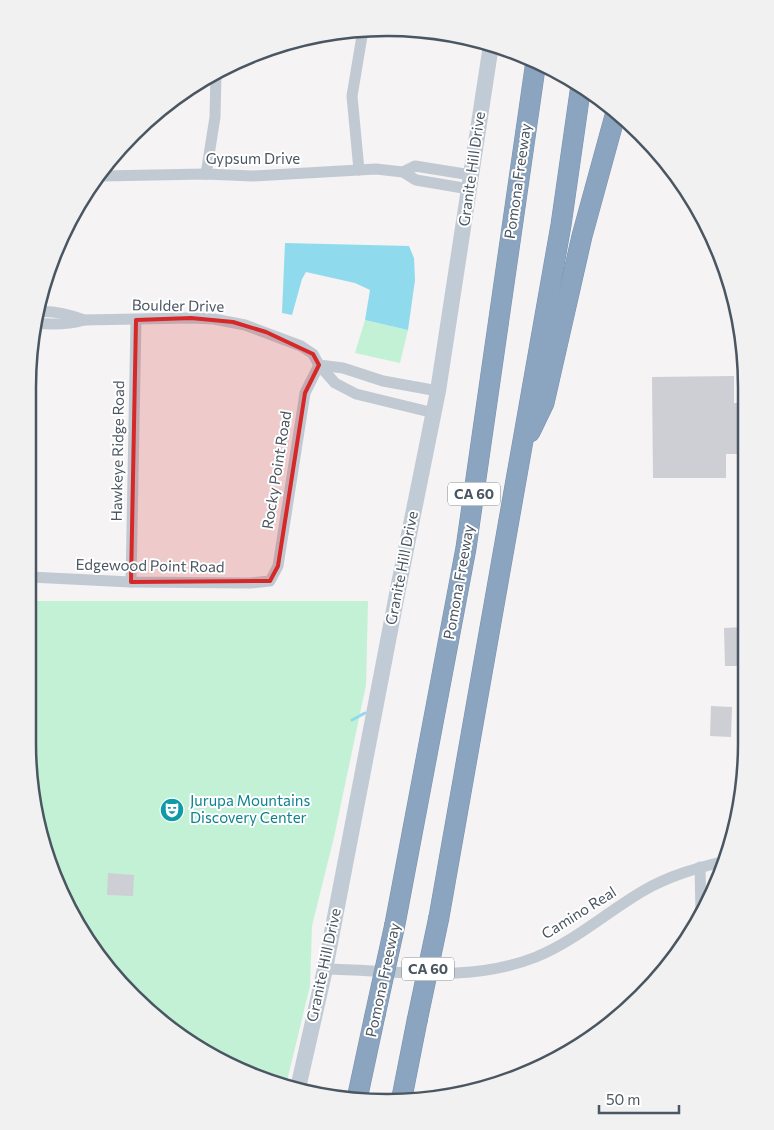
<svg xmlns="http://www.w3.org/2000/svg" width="774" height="1130" font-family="Commissioner,sans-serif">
  <rect width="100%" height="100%" fill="#f5f3f3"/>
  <g fill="#c3f1d5">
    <polygon points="365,320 408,330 400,363 355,353"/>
    <polygon points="30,601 368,601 366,685 334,837 312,926 310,986 286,1085 249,1075 150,1013 88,942 40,836 28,743"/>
  </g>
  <polygon fill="#90daee" points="285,243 409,246 414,258 415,280 408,330 365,320 370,290 355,283 306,272 302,279 292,315 282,313"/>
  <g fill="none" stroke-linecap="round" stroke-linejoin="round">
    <polyline stroke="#90daee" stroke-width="3" points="352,720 365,713"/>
  </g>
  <g fill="#cdcfd5">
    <polygon points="734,376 734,403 741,403 742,454 726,454 726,478 653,478 652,377"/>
    <polygon points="743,627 744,646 741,645 741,666 725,666 724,628"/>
    <polygon points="711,706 732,707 731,737 710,736"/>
    <polygon points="108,873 134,875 133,896 107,895"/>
  </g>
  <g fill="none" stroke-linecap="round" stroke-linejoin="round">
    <g stroke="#7690ad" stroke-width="21">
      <g id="highway">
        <polyline points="530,432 544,403 582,236 616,112"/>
        <polyline points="439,917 561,225 581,85"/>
        <polyline points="395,924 466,548 536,61"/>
        <polyline points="402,1097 417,1021"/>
        <polyline points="357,1099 375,1015"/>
      </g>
    </g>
    <g stroke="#c1cad2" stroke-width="11">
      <polyline points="359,170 352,96 363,30"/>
      <polyline points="403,172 415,166 471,175"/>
      <polyline points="206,174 215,117 216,73"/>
      <polyline points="102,176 206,174 252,176 376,169 403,172 416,180 469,189"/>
      <path d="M 36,312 C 53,310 68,314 84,320"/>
      <path d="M 34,323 C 52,325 67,325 84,320 L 191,318 L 214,319 L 245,325 L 301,346 L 313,354 L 319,365 L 335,383 L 356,394 L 434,413"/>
      <polyline points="319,365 343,368 383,381 438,391"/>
      <polyline points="30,577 131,582 250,583 270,581 278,566 305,393 319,365"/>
      <polyline points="131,582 136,320"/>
      <polyline points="700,867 701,915"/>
      <path d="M 325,969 C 395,970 468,984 536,957 C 575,941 607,912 643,891 C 668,876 697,868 725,861"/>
    </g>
    <polyline stroke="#c1cbd6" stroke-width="16" points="298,1088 325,969 398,589 438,391 491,45"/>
    <use href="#highway" stroke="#8ba5c1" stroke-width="20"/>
    <g stroke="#7690ad" stroke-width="21" stroke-linecap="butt">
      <g id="highway-bridge">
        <polyline points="375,1015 395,924"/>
        <polyline points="417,1021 439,917"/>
      </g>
    </g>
    <use href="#highway-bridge" stroke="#8ba5c1" stroke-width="20"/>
  </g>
  <path fill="#d62828" fill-opacity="0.2" stroke="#d62828" stroke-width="4" stroke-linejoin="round" d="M 191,318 L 233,322 L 266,332 L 313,354 L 319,365 L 305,393 L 278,566 L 270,581 L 131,582 L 136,320 Z"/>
  <defs>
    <g id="theatre-disc" transform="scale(1.25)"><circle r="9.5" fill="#0f9aa8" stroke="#fff"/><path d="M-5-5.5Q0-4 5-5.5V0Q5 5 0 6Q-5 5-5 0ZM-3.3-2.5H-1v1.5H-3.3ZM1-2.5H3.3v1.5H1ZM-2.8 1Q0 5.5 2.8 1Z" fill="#fff"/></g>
  </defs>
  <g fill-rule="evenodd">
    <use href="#theatre-disc" x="172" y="810"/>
  </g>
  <g text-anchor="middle" stroke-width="4" stroke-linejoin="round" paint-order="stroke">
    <g fill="#fff" stroke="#808990" stroke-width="1">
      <rect x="448" y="482.5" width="52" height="23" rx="4"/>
      <rect x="402" y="957.5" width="52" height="23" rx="4"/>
    </g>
    <g font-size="14" font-weight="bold" fill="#4a5661">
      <text x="474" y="499">CA 60</text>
      <text x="428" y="974">CA 60</text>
    </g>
    <g font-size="15" fill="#4a5661" stroke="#fff">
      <text x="253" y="164">Gypsum Drive</text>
      <text transform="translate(472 169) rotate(-82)" y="5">Granite Hill Drive</text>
      <text transform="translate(518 181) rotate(-82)" y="5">Pomona Freeway</text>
      <text transform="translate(178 306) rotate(1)" y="5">Boulder Drive</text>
      <text transform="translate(118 451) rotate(-89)" y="5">Hawkeye Ridge Road</text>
      <text transform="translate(277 470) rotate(-81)" y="5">Rocky Point Road</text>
      <text transform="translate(150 566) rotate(1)" y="5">Edgewood Point Road</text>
      <text transform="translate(402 568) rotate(-79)" y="5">Granite Hill Drive</text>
      <text transform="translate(459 582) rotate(-80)" y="5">Pomona Freeway</text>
      <text transform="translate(579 913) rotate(-32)" y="5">Camino Real</text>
      <text transform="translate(324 965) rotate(-78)" y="5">Granite Hill Drive</text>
      <text transform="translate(383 980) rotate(-78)" y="5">Pomona Freeway</text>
    </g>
    <g font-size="15" fill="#0d838f" stroke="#fff" text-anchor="start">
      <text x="190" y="806">Jurupa Mountains<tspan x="190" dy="17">Discovery Center</tspan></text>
    </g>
  </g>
  <path d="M0 0H774V1130H0ZM387 36H387A351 351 0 0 1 738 387V743A351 351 0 0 1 387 1094H387A351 351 0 0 1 36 743V387A351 351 0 0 1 387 36Z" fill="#f1f1f2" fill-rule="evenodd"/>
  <path fill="none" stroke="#4a5661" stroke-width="2.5" d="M387 36H387A351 351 0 0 1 738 387V743A351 351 0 0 1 387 1094H387A351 351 0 0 1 36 743V387A351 351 0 0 1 387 36Z"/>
  <path d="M599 1105v8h80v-8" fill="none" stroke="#4a5661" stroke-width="2.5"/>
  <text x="606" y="1105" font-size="15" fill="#4a5661" stroke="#ffffff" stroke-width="4" paint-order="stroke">50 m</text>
</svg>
